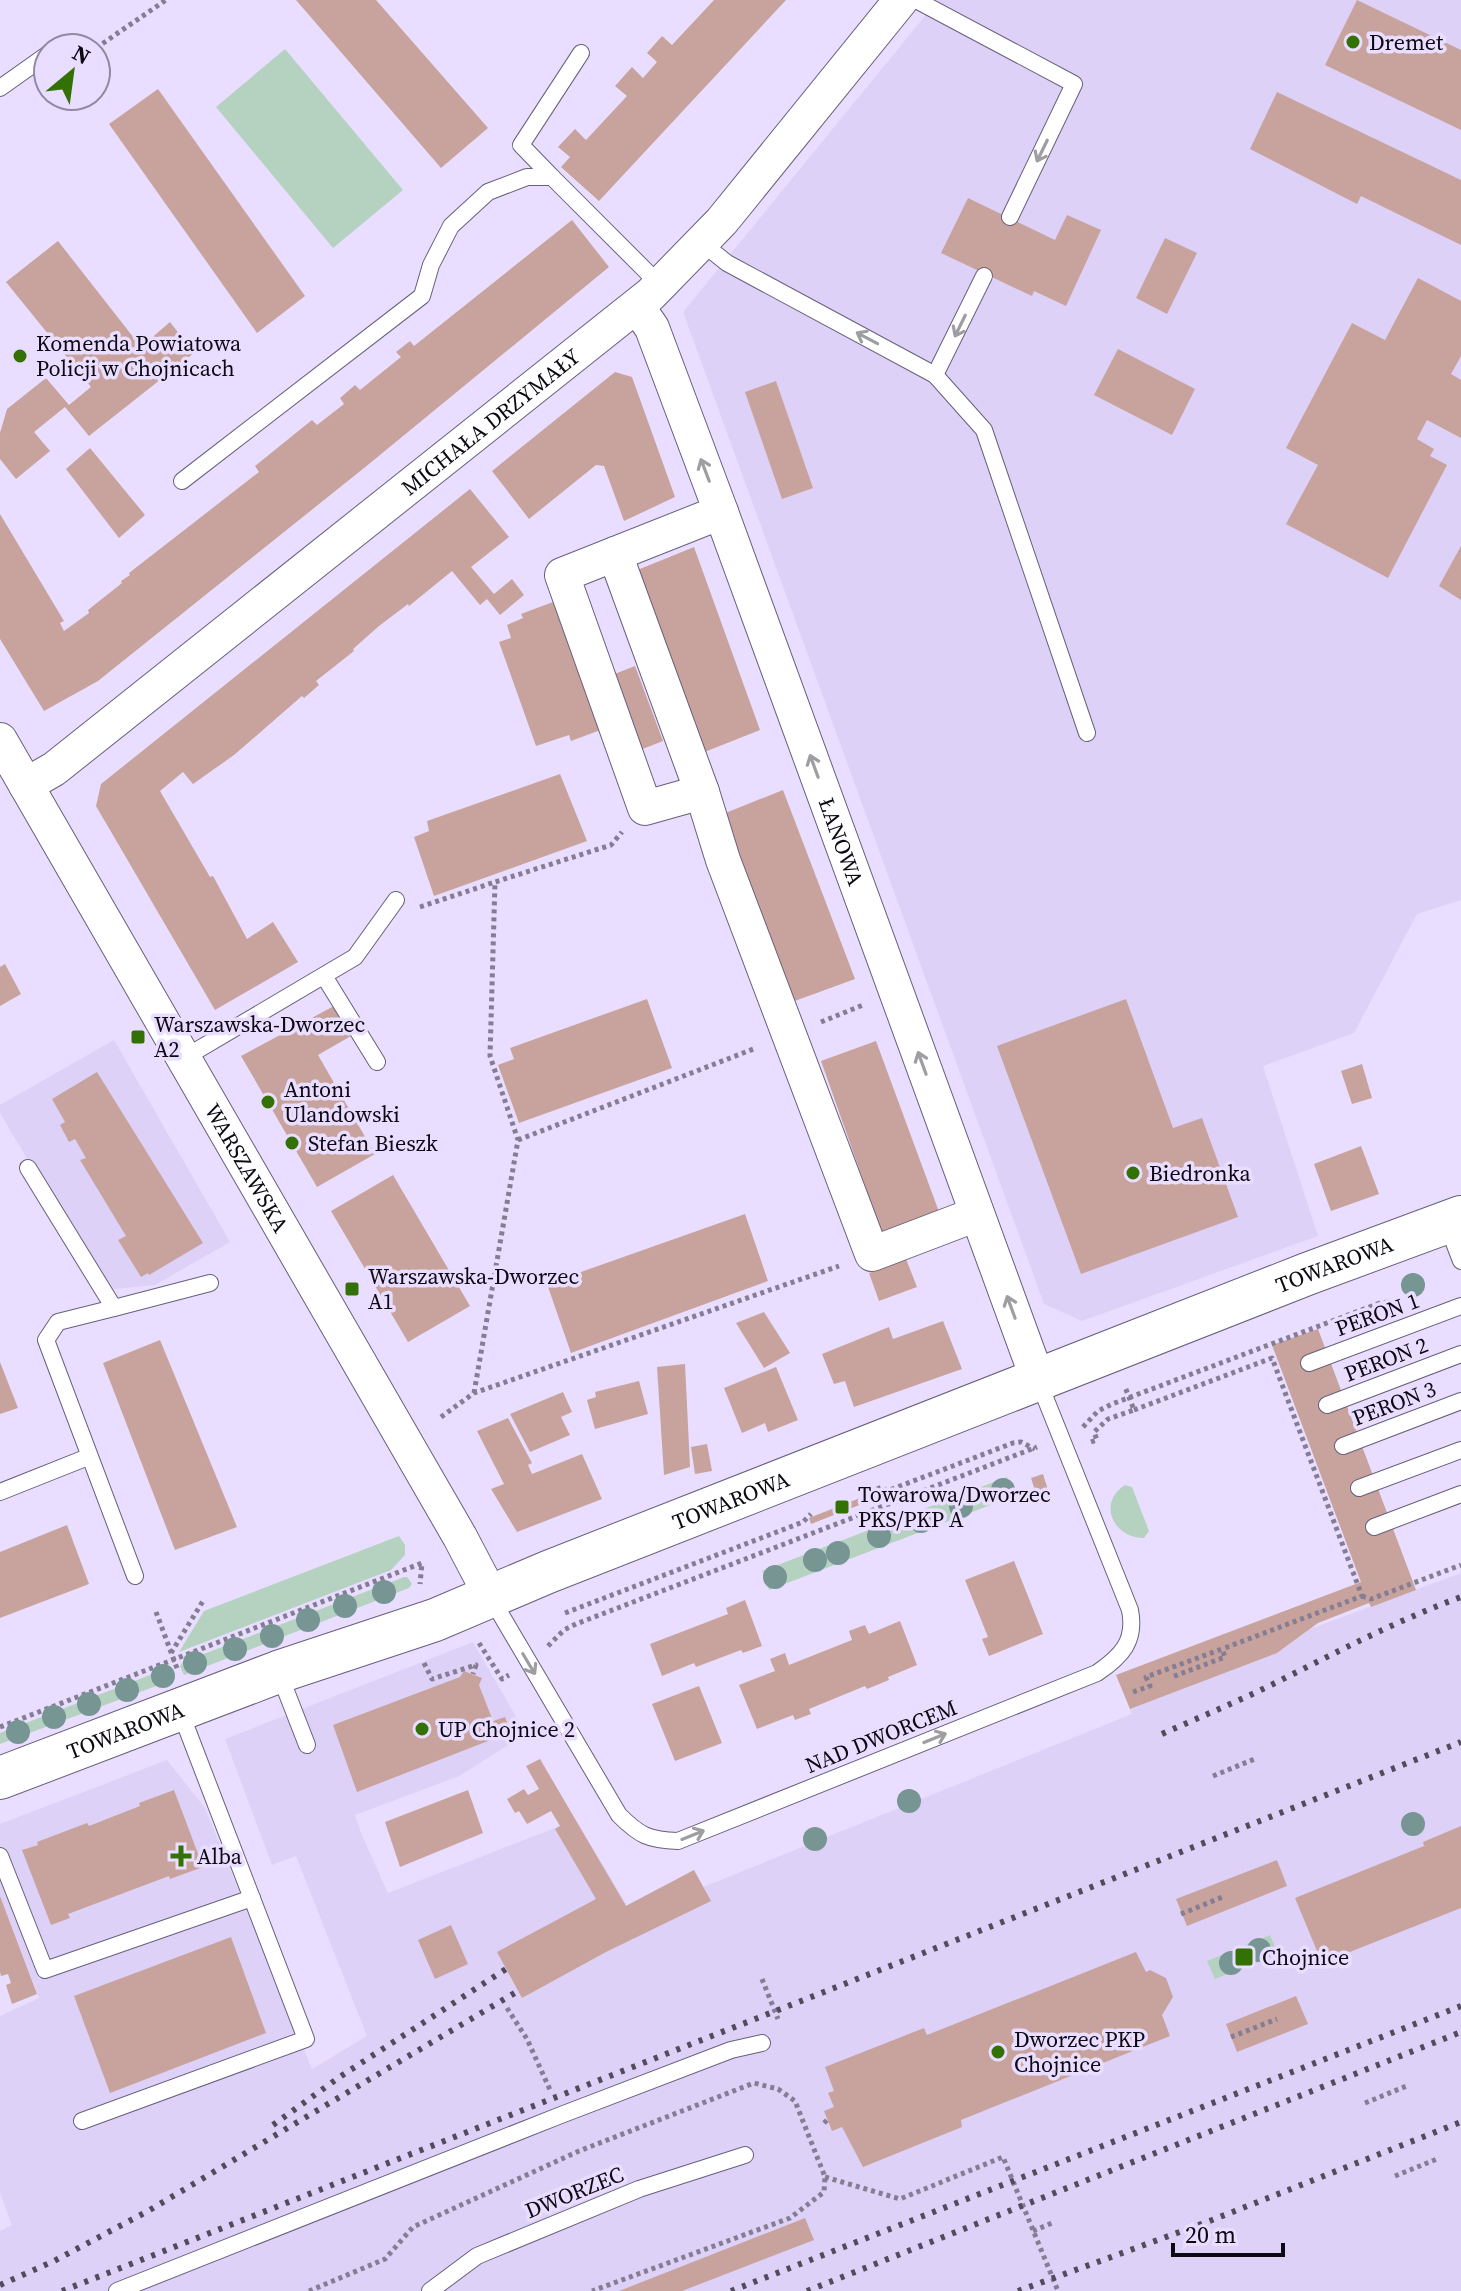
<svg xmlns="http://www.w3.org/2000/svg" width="1461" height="2291" font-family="'Source Serif 4',serif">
  <rect width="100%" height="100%" fill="#e9deff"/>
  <g fill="#ded1f8">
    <polygon points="938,0 1461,0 1461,900 1417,914 1354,1033 1263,1066 1318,1236 1082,1321 1044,1304 683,312"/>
    <polygon points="114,1040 230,1242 155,1285 105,1290 0,1113 0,1105"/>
    <polygon points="1461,1573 1461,2291 0,2291 0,2231 12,2225 0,2193 0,2016 39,1998 0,1896 0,1824 167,1760 205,1808 312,2069 367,2036 296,1856 272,1865 225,1739 473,1642 526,1734 459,1776 355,1815 361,1833 388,1893 560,1826 562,1830 577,1822 627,1905 694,1870 703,1887 1132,1714 1130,1709 1277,1653 1310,1629"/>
  </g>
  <g fill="#b4d2bf">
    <polygon points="285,49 403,190 333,248 216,107"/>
    <polygon points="1007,1477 1014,1496 769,1590 762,1571"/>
    <path d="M 1125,1485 L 1132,1487 L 1149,1531 L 1144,1538 C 1113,1538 1097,1503 1125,1485 Z"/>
    <polygon points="399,1536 405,1545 405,1555 391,1570 179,1652 204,1611"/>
    <polygon points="404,1577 407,1577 412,1584 409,1588 184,1675 180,1666 183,1662"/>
    <polygon points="168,1668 172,1669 175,1679 0,1744 0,1733"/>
    <polygon points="1270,1935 1278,1954 1215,1979 1207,1961"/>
  </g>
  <g fill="#c8a39d">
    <polygon points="296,0 376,0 488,128 441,168"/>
    <polygon points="714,0 786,0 599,201 561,167 570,157 558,147 575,129 586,140 627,96 615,86 632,67 643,78 657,62 647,53 662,36 672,45"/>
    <polygon points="1357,0 1461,50 1461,130 1325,65"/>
    <polygon points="158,89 305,296 257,333 109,124"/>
    <polygon points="1277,92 1461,180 1461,245 1361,196 1357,204 1250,149"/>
    <polygon points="968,198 1055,240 1067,215 1101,230 1066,306 1034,291 1032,296 941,253"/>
    <polygon points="572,220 609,267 369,464 98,681 44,711 0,639 0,514 64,621 60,623 64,631 89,613 88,610 122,583 121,581 130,575 129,573 259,472 255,466 312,420 317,425 344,404 340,398 355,385 360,390 401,357 396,352 410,341 414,346"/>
    <polygon points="1165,238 1197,253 1167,314 1136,298"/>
    <polygon points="58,241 141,347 170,322 194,353 89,436 65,407 34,432 50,451 16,479 0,459 0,433 7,409 46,378 69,405 91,387 6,282"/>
    <polygon points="1418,278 1461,301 1461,356 1451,374 1461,380 1461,438 1427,420 1417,439 1434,449 1430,456 1447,465 1388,578 1286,524 1318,465 1286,448 1352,323 1385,340"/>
    <polygon points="1118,349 1195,389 1172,435 1094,395"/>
    <polygon points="615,372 632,377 675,497 624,521 604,466 596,465 529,519 492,471"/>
    <polygon points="776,381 813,488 782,499 745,392"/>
    <polygon points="90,448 145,515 119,538 66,469"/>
    <polygon points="470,489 509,537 471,567 494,594 512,579 524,595 500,615 487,599 480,605 452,571 409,606 408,604 379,626 353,649 354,651 316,681 319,685 304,698 302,696 234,755 193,784 183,772 160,791 210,877 213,876 247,939 273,922 298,962 215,1010 96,806 101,784"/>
    <polygon points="1461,546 1461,600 1439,586"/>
    <polygon points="694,547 760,730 702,753 635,571"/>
    <polygon points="553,602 603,729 571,741 569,735 536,746 499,642 511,638 507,625 523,618 521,614"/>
    <polygon points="635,666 663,741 640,750 612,675"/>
    <polygon points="560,774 587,841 434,896 414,837 429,831 427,821"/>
    <polygon points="783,790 855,979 792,1002 723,814"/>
    <polygon points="5,964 21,994 0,1006 0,967"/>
    <polygon points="647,999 672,1068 519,1123 498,1065 514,1059 510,1048"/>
    <polygon points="1126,999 1173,1128 1202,1118 1238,1217 1081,1274 997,1046"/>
    <polygon points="334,1006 351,1036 318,1055 375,1154 317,1187 241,1056"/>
    <polygon points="876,1041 942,1220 885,1242 821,1061"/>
    <polygon points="1362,1064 1372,1098 1352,1104 1341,1071"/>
    <polygon points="97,1072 203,1243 149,1275 148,1273 141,1277 118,1240 126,1236 80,1160 86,1158 75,1139 69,1142 60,1125 65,1122 52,1099"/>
    <polygon points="1361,1146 1379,1194 1331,1211 1314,1164"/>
    <polygon points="393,1175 470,1306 408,1342 331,1211"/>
    <polygon points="745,1214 768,1281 571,1353 547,1284"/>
    <polygon points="906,1259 917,1287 879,1301 869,1273"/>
    <polygon points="764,1312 790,1353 764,1368 736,1323"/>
    <polygon points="943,1321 962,1369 854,1407 845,1381 834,1384 822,1354 889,1327 893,1339"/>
    <polygon points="1318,1329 1416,1590 1371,1607 1369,1603 1318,1623 1277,1653 1130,1709 1116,1675 1361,1582 1272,1345"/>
    <polygon points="160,1340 237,1527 175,1550 103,1363"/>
    <polygon points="0,1362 18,1408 0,1414"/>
    <polygon points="685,1364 690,1467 664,1475 657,1367"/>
    <polygon points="776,1367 798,1420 768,1432 765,1423 742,1433 724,1388"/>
    <polygon points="639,1381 648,1414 595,1429 587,1400 596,1397 595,1392"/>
    <polygon points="563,1392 572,1412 561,1417 570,1435 530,1452 510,1414"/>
    <polygon points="508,1418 532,1463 528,1465 532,1474 582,1454 602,1499 517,1532 491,1489 504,1484 477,1431"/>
    <polygon points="707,1444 712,1471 695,1474 691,1447"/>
    <polygon points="1043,1474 1049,1493 1037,1497 1031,1478"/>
    <polygon points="883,1489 885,1495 811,1524 809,1518"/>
    <polygon points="67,1525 89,1584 0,1618 0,1552"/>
    <polygon points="1014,1561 1043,1634 989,1656 982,1639 988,1637 965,1580"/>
    <polygon points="745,1600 762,1646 743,1653 741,1650 696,1667 694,1663 662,1676 650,1644 728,1614 726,1608"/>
    <polygon points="900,1621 917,1665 888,1677 889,1680 867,1689 865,1686 809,1709 811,1714 795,1720 793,1715 757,1729 739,1685 775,1671 770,1659 785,1653 789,1665 852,1640 849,1631 865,1625 869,1634"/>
    <polygon points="464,1671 482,1678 479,1685 493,1721 505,1717 511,1732 357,1792 333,1725 460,1677"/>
    <polygon points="699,1686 722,1743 675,1761 652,1704"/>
    <polygon points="540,1759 626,1906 694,1870 711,1901 606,1952 522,1998 497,1952 596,1899 555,1829 560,1826 551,1811 527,1824 519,1811 515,1813 507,1799 524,1789 528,1795 539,1789 526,1766"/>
    <polygon points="174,1790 203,1867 170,1879 169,1876 68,1914 70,1918 51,1925 22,1850 38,1845 37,1842 87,1823 89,1826 140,1806 139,1803"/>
    <polygon points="468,1790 483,1833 400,1867 385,1822"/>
    <polygon points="1461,1826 1461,1908 1322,1963 1295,1898 1424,1846 1423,1842"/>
    <polygon points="1277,1860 1287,1886 1187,1926 1176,1899"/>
    <polygon points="0,1896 37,1994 12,2004 6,1985 11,1983 8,1974 1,1976 0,1972"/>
    <polygon points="451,1925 468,1964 435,1979 418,1940"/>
    <polygon points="231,1937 266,2033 110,2093 74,1996"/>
    <polygon points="1136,1952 1146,1972 1150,1970 1166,1978 1173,1997 1162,2015 1170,2036 961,2120 962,2127 863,2167 842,2127 832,2131 824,2111 834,2107 828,2093 834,2091 825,2067 924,2028 927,2035"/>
    <polygon points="1296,1996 1308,2024 1237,2052 1226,2024"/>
    <polygon points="805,2218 814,2240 682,2291 619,2291"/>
  </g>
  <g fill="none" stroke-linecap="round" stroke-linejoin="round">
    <g stroke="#695f7b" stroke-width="18">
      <g id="service">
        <polyline points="916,0 1074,84 1010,217"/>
        <polyline points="0,88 48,54"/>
        <polyline points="552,177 521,145 581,53"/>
        <polyline points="702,243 727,263 935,375 984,430 1087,733"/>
        <polyline points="935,375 984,276"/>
        <polyline points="182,481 422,296 431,265 451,226 488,192 527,177 552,177 660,285"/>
        <polyline points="324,976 377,1062"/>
        <polyline points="184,1058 355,957 396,900"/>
        <polyline points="28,1168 114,1308 210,1283"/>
        <polyline points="1446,1222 1461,1261"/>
        <polyline points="114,1308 58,1322 46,1340 135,1576"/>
        <polyline points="1309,1363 1461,1306"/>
        <polyline points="1327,1405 1461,1354"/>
        <polyline points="1343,1446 1461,1401"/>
        <polyline points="1359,1488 1461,1450"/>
        <polyline points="0,1492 88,1457"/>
        <polyline points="1374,1527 1461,1494"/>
        <path d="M 491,1598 L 619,1815 C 640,1836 649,1840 678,1841 L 1097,1673 C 1122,1656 1136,1641 1130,1610 L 1038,1380"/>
        <polyline points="279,1673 307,1745"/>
        <polyline points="0,1856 45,1970 252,1898"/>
        <polyline points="82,2121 306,2039 180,1711"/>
        <polyline points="117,2291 561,2115 731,2050 762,2043"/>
        <polyline points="430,2291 477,2256 639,2189 745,2155"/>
      </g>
    </g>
    <g stroke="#695f7b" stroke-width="36">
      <g id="minor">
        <path id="s1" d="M 637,306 L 652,328 L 721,512 L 1038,1380"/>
        <polyline points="721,512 562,575 645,808 702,792 723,860 872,1254 977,1214"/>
        <polyline points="615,554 702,792"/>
        <path id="s2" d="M 0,740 L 460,1537 L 491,1596"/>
        <path id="s3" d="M 26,785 L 54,769 L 651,294 L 722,221 L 901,0"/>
      </g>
    </g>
    <g stroke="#695f7b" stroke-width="44">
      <g id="tertiary">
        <path id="s4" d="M 0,1778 L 278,1672 L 435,1620 L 548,1572 L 1307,1274 L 1461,1217"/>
      </g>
    </g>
    <g stroke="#857d94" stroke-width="5" stroke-dasharray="4 4" stroke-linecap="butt">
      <polyline points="96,48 166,0"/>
      <polyline points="420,907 495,882"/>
      <polyline points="821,1022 863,1005"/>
      <polyline points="518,1140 756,1048"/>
      <polyline points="474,1393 518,1140 490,1056 495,882 611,845 622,832"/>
      <polyline points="1134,1410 1272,1358 1362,1596 1222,1649"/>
      <polyline points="441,1417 474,1393 839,1266"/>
      <polyline points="1083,1427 1098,1411 1112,1404 1380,1303 1390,1302"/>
      <polyline points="1091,1442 1097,1440 1094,1432 1108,1419 1134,1410 1125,1387"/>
      <polyline points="877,1489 882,1487 887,1491 1013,1443 1021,1442 1035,1449"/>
      <polyline points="1362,1596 1371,1599 1461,1565"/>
      <polyline points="156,1612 178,1671"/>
      <polyline points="565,1613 803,1522 811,1514"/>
      <polyline points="479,1643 502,1679 509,1675"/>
      <polyline points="548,1646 564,1630 576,1624 1037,1447"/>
      <polyline points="171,1653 203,1601"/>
      <polyline points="424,1663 432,1679 476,1665 473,1674"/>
      <polyline points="1133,1692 1150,1686 1146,1677 1222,1649 1225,1657 1172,1677"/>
      <polyline points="0,1727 422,1563 420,1584"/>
      <polyline points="1213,1776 1257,1758"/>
      <polyline points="1181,1914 1225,1896"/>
      <polyline points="762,1979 778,2019"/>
      <polyline points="507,2008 527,2039 551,2092"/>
      <polyline points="1231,2037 1277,2019"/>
      <polyline points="1365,2103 1409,2085"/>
      <polyline points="824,2123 827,2120"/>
      <polyline points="1395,2176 1437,2159"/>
      <polyline points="825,2177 900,2199 1003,2157 1058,2291"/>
      <polyline points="1033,2231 1052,2223"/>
      <polyline points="309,2291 385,2259 413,2227 579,2151 754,2083 778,2089 795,2101 825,2177 824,2192 790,2218 592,2291"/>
    </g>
    <use href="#service" stroke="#fff" stroke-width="16"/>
    <use href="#minor" stroke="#fff" stroke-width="34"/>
    <use href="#tertiary" stroke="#fff" stroke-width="42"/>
    <g stroke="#514b5c" stroke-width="6" stroke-dasharray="4 8" stroke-linecap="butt">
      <path d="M 1162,1734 C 1202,1716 1242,1700 1281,1680 C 1341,1650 1398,1620 1461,1597"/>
      <polyline points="273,2125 341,2076 506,1969"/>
      <polyline points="0,2285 54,2261 148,2211 518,1991"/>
      <polyline points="62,2291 1461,1742"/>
      <polyline points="731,2291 1461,2006"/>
      <polyline points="807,2291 1461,2032"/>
      <polyline points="1018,2291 1207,2222 1461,2122"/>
    </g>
  </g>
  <g fill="#769593">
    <circle cx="1413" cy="1285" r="12"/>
    <circle cx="1003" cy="1490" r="12"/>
    <circle cx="961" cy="1506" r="12"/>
    <circle cx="921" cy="1521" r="12"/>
    <circle cx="879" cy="1536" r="12"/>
    <circle cx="838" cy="1553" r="12"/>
    <circle cx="815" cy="1560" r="12"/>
    <circle cx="775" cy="1577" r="12"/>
    <circle cx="384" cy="1592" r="12"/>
    <circle cx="345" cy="1606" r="12"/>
    <circle cx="308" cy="1620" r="12"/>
    <circle cx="272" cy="1636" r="12"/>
    <circle cx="235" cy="1649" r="12"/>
    <circle cx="195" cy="1663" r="12"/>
    <circle cx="163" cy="1676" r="12"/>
    <circle cx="127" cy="1690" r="12"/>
    <circle cx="89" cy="1704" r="12"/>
    <circle cx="54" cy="1717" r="12"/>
    <circle cx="18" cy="1732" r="12"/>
    <circle cx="909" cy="1801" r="12"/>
    <circle cx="1413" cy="1824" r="12"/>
    <circle cx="815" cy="1839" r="12"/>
    <circle cx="1259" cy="1950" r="12"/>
    <circle cx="1231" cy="1963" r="12"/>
  </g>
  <defs><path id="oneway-shaft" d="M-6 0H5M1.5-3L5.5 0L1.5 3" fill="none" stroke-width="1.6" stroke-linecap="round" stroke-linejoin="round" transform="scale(2)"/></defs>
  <g stroke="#9e9da1">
    <use href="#oneway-shaft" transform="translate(1042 151) rotate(116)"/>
    <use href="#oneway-shaft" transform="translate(960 326) rotate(116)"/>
    <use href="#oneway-shaft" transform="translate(867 338) rotate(-152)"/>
    <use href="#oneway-shaft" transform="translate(705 470) rotate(-111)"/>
    <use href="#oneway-shaft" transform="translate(814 766) rotate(-110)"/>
    <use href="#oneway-shaft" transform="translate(922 1063) rotate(-110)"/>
    <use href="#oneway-shaft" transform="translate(1011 1307) rotate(-110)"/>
    <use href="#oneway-shaft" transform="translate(529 1664) rotate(59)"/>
    <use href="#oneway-shaft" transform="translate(935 1738) rotate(-22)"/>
    <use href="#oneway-shaft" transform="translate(693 1835) rotate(-22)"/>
  </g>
  <g fill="#337104" stroke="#e9deff" stroke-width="3">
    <circle cx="1353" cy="42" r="8"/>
    <circle cx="20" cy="356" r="8"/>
    <rect x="130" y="1029" width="16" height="16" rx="4"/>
    <circle cx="268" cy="1102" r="8"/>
    <circle cx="292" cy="1143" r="8"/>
    <circle cx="1133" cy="1173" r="8"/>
    <rect x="344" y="1281" width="16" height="16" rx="4"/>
    <rect x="834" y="1499" width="16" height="16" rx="4"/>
    <circle cx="422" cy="1729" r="8"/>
    <path d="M177 1844h8v8h8v8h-8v8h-8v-8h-8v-8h8z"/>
    <rect x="1234" y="1947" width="20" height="20" rx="4"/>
    <circle cx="998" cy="2052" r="8"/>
  </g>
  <g text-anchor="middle" stroke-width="7" stroke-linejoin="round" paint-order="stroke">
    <g font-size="22" fill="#0d0913" stroke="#e9deff" text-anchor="start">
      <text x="1369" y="50">Dremet</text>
      <text x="36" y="351">Komenda Powiatowa<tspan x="36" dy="25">Policji w Chojnicach</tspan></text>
      <text x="154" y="1032">Warszawska-Dworzec<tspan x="154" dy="25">A2</tspan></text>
      <text x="284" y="1097">Antoni<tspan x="284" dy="25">Ulandowski</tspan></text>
      <text x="308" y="1151">Stefan Bieszk</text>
      <text x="1149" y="1181">Biedronka</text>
      <text x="368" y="1284">Warszawska-Dworzec<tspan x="368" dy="25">A1</tspan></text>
      <text x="858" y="1502">Towarowa/Dworzec<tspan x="858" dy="25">PKS/PKP A</tspan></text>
      <text x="438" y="1737">UP Chojnice 2</text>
      <text x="197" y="1864">Alba</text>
      <text x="1262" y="1965">Chojnice</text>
      <text x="1014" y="2047">Dworzec PKP<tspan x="1014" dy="25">Chojnice</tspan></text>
    </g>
    <g font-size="22" fill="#0d0913" stroke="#e9deff">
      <text dy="8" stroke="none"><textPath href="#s3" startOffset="590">MICHAŁA DRZYMAŁY</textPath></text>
      <text dy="8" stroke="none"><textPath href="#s1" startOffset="574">ŁANOWA</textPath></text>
      <text dy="8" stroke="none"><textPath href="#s2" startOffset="494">WARSZAWSKA</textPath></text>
      <text dy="8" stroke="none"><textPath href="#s4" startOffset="1430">TOWAROWA</textPath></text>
      <text transform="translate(1377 1314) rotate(-20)" y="8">PERON 1</text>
      <text transform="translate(1386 1359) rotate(-21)" y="8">PERON 2</text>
      <text transform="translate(1394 1403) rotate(-21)" y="8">PERON 3</text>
      <text dy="8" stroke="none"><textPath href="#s4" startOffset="782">TOWAROWA</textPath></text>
      <text dy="8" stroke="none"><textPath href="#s4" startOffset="134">TOWAROWA</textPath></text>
      <text transform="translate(881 1736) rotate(-22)" y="8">NAD DWORCEM</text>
      <text transform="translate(574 2192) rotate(-22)" y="8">DWORZEC</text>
    </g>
  </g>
  <g transform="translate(72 72) rotate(29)"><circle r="38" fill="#e9deff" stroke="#9189a1" stroke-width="2"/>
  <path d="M0-6L14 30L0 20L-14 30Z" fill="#337104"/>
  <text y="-12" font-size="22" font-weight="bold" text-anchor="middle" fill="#0d0913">N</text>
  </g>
  <path d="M1173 2243v12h110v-12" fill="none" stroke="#0d0913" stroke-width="4"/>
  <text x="1185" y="2243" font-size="24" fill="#0d0913" stroke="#e9deff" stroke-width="6" paint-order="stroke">20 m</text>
</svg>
